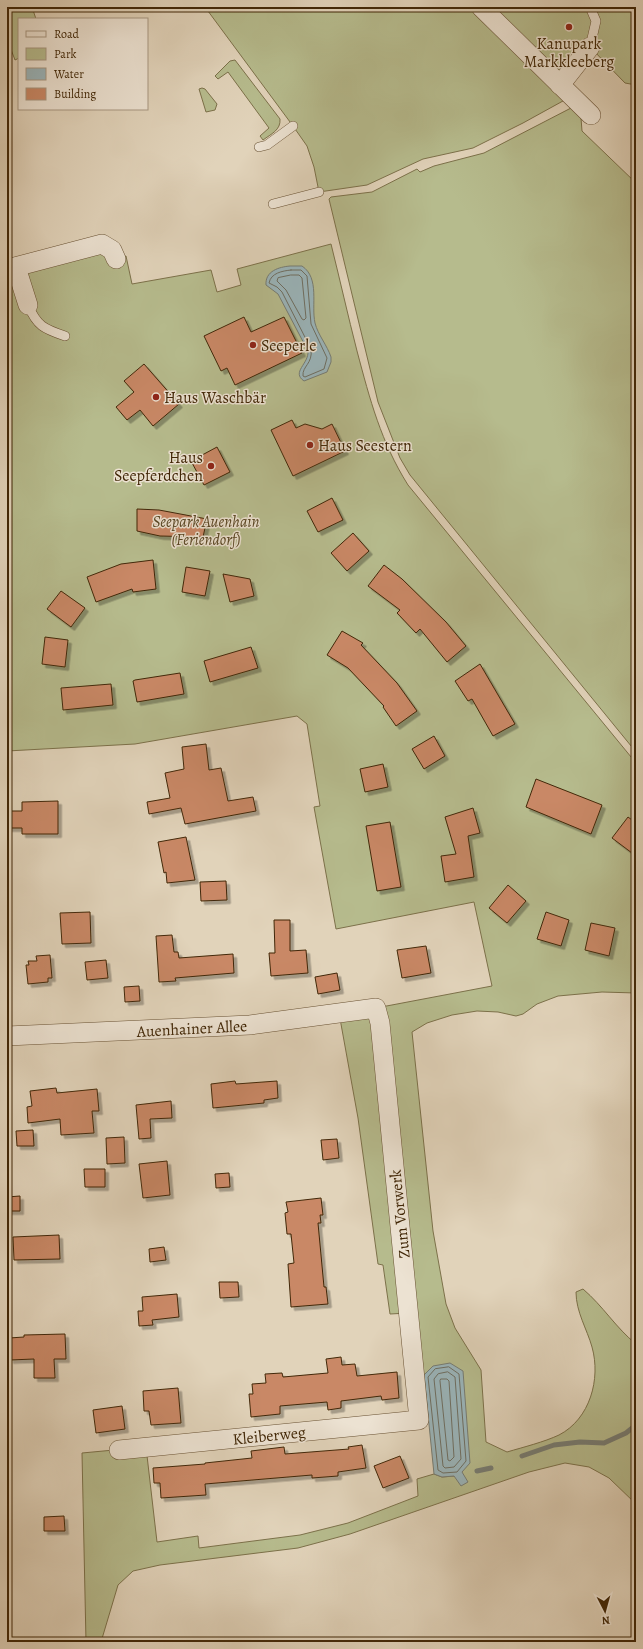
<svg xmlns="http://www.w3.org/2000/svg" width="643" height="1649" font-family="Alegreya,serif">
  <defs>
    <filter id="shadow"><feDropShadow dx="3.5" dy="3.5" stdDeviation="0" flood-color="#0004"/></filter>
  </defs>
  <rect width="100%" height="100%" fill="#e1d3ba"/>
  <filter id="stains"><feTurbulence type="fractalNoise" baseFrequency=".005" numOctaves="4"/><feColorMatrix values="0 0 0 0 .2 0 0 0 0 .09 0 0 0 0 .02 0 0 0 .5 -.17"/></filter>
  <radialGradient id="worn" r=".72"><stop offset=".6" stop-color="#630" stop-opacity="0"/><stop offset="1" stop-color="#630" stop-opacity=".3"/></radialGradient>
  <g fill="#b6bb8d" stroke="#7c714a">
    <polygon points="7,7 32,7 36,19 19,19 19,58 15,60 7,39"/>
    <polygon points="205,7 636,7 636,85 625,83 590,47 561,85 572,96 523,123 473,148 423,159 367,185 319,192 314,167 307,146 293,126"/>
    <path d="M 235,60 L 280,119 C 281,130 271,134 263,140 L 260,136 L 269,128 L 228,72 L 218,79 L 215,76 L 230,61 Z"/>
    <polygon points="202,88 205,89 217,104 215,110 206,112 199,89"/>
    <polygon points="571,108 581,118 582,131 636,183 636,752 410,475 400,458 378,402 329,199 331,197 372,192 417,169 420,172 434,166 484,153"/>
    <path d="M 102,244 L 116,259 L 126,256 L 132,284 L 211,270 L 217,292 L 241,285 L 237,269 L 331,244 C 340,280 348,316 357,351 C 370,400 381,442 408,485 L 636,763 L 636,993 L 602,992 L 558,996 L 537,1004 L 523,1014 L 516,1016 L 498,1012 L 477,1011 L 452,1015 L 427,1023 L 412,1032 L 433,1231 L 446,1304 L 455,1328 L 481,1370 L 486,1442 L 507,1452 C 524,1447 544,1442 559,1435 C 590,1419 601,1379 592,1347 C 587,1329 576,1312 576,1292 L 583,1289 C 603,1306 616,1328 636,1344 L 636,1504 L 609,1478 L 589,1467 L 565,1463 L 529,1472 L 350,1534 L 298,1548 L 160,1565 L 133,1571 L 118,1585 L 101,1642 L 86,1642 L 82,1453 L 146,1447 L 157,1542 L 198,1536 L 199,1548 L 300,1535 L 348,1523 L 418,1496 L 417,1479 L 434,1474 L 442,1477 L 454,1476 L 462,1472 L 433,1366 L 424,1375 L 408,1313 L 390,1314 L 383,1265 L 378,1264 L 358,1118 L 339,1013 L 376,1008 L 492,986 L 474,902 L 336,929 L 314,807 L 320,806 L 307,724 L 297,716 L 135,744 L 7,751 L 7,269 Z"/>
  </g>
  <g fill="#9ab5bb" stroke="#767c73">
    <path d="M 290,266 L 302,266 C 320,278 311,305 315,323 C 318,335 327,345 331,357 L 331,362 L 327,372 L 304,381 C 291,372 309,364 308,351 L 278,294 L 266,285 C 265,271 279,267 290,266 Z"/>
    <polygon points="450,1363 463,1371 470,1463 462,1472 468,1482 461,1486 454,1476 442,1477 434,1474 424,1375 433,1366"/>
  </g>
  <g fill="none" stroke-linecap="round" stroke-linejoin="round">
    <g stroke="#6e6e61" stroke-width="1">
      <path d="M 291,270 L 301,270 L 307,276 L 311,324 L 327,358 L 324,369 L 305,377 L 303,376 C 302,366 313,364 311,349 L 282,292 L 277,287 L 269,283 C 271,273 282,271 291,270 Z"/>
      <polygon points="291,275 299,275 302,278 306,318 304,320 302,319 286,290 277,281 278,278"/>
      <polygon points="449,1367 459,1374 466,1461 457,1472 443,1473 438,1470 428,1377 435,1369"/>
      <polygon points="448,1372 455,1377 461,1459 454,1467 445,1468 443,1466 434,1379 438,1374"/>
      <polygon points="441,1379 447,1379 449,1381 454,1457 450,1461 448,1460 440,1381"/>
    </g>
    <g stroke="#767c73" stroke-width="5">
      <polyline points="522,1456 554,1445 580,1442 604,1443 626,1433 636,1425"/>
      <polyline points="477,1471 491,1468"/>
    </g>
  </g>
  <g fill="#c98866" stroke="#412707" filter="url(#shadow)">
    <polygon points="244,317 251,332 284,317 302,353 235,385 227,368 221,371 204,336"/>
    <polygon points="144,364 179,404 153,426 140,410 127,420 116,407 134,392 124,381"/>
    <polygon points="292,420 296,428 305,424 322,429 332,424 345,451 293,476 271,430"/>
    <polygon points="217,447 230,472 204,485 191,461"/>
    <polygon points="332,498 343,520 318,532 307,511"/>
    <polygon points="137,509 159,510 207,519 203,537 160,536 137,531"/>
    <polygon points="353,533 369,551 347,571 331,553"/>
    <polygon points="153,560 156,589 133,592 132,589 96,602 87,577 121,564"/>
    <polygon points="384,565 402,579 446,622 466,646 447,662 420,629 416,633 397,613 400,610 368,586"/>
    <polygon points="186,567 210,571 205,596 182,592"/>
    <polygon points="223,574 250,579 254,596 230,602"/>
    <polygon points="61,591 85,608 71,627 47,609"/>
    <polygon points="342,631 363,643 361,645 397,683 417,711 396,726 383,707 384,706 348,668 327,655"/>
    <polygon points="45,637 68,640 65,667 42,664"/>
    <polygon points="251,647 258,668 210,682 204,661"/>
    <polygon points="480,664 515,724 493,736 472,699 468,701 455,681"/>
    <polygon points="180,673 184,694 137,702 133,681 135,680"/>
    <polygon points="111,684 113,705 63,710 61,688"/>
    <polygon points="434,736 445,756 424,769 412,749"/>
    <polygon points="206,744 209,770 221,768 228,801 253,797 256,811 185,824 181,808 149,814 147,802 170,798 165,773 184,769 182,747"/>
    <polygon points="383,764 388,787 365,792 360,769"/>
    <polygon points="536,779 602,805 591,834 526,807"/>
    <polygon points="58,801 58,834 22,834 22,828 7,828 7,811 22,811 22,802"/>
    <polygon points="473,808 480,833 468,836 474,877 445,882 441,856 456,854 445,817"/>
    <polygon points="628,817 636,823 636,856 612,838"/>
    <polygon points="390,822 401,887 377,891 366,826"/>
    <polygon points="186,837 195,880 167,883 166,872 164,873 158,842"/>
    <polygon points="226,881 227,900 201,901 200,882"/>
    <polygon points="508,885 526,901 507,923 489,908"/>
    <polygon points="90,912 91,943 62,944 60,913"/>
    <polygon points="546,912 569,920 561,946 537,939"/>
    <polygon points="274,920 290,920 290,951 306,950 308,973 271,976 269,953 275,953"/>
    <polygon points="591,923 615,928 609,956 585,950"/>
    <polygon points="172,935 174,952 178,952 179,958 233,954 234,973 175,978 176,981 159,982 156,936"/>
    <polygon points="426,946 431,973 402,978 397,950"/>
    <polygon points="50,955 52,978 48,978 48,982 28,984 26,965 29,965 28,961 37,961 36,956"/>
    <polygon points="106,960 108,978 87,980 85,962"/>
    <polygon points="337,973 340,990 318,994 315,977"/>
    <polygon points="139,986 140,1001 125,1002 124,987"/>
    <polygon points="235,1081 236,1084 277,1081 278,1098 264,1100 264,1103 213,1108 211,1084"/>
    <polygon points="56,1088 57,1093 97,1089 99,1111 92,1111 94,1133 61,1135 60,1119 28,1123 27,1107 32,1106 30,1091"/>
    <polygon points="171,1101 172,1118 150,1119 151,1138 139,1139 136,1105"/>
    <polygon points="33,1130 34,1146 17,1146 16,1131"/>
    <polygon points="124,1137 125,1163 107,1164 106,1138"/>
    <polygon points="337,1139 339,1158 323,1160 321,1140"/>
    <polygon points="167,1161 170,1195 143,1198 139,1164"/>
    <polygon points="84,1169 105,1169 105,1187 85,1187"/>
    <polygon points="229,1173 230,1187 216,1188 215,1174"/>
    <polygon points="20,1196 20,1211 7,1211 7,1197"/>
    <polygon points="321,1198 323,1215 320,1215 321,1223 318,1223 324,1287 326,1287 328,1304 291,1307 288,1264 294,1263 291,1234 287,1234 285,1213 288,1212 286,1202"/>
    <polygon points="59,1235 60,1259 14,1260 13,1237"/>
    <polygon points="164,1247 166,1260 150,1262 149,1249"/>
    <polygon points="219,1282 238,1282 239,1297 220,1298"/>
    <polygon points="177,1294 179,1317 152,1320 153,1325 139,1326 138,1311 143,1311 142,1297"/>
    <polygon points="65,1334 66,1359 54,1359 55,1378 34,1378 34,1359 10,1360 9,1338 24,1337 24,1335"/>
    <polygon points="341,1357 342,1365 355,1364 357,1376 397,1372 399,1398 382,1400 381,1396 341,1401 341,1408 328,1410 327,1402 280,1406 280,1414 251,1417 249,1394 253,1394 252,1384 266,1383 265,1374 282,1373 283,1377 328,1373 326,1359"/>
    <polygon points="178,1388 181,1423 151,1425 149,1411 144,1411 143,1391"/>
    <polygon points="122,1406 125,1429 96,1433 93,1410"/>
    <polygon points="362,1445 366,1468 338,1472 338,1476 312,1478 312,1475 205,1484 206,1495 161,1498 160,1483 154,1483 153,1468 205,1464 205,1463 252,1458 251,1451 284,1447 285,1454 349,1449 348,1447"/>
    <polygon points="400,1456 409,1478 383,1488 374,1466"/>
    <polygon points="64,1516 65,1531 44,1531 44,1517"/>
  </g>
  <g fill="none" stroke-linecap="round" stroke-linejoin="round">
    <g stroke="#695234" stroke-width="10">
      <g id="service">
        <polyline points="590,47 596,21 590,7"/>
        <polyline points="259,147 267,145 293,126"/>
        <polyline points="273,204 319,192"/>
        <path d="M 28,305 C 37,326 44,329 65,336"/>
      </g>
    </g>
    <g stroke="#695234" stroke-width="20">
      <g id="minor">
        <polyline points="481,7 591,115"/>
        <polyline points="560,85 590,47"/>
        <polyline points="16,267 28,305"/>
        <polyline points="7,269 102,244 112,250 116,259"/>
        <polyline points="7,1036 250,1025 376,1008 380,1023 419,1420 119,1450"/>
      </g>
    </g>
    <use href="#service" stroke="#ece2d2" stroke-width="9"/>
    <use href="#minor" stroke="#ece2d2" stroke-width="19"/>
  </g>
  <g fill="#8f2418" stroke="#ece2d2" stroke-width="1.5">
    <circle cx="569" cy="27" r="4"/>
    <circle cx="253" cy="345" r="4"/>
    <circle cx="156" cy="397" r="4"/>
    <circle cx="310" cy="445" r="4"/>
    <circle cx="211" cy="466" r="4"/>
  </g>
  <g text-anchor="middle" stroke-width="3" stroke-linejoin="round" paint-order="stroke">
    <g font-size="16" fill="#412707" stroke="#ece2d2" text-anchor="start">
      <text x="569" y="49" text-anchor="middle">Kanupark<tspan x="569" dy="18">Markkleeberg</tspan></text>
      <text x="261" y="351">Seeperle</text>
      <text x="164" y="403">Haus Waschbär</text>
      <text x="318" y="451">Haus Seestern</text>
      <text x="203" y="463" text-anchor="end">Haus<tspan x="203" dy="18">Seepferdchen</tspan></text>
    </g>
    <g font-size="16" font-style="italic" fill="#584522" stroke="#ece2d2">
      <text x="206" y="527">Seepark Auenhain<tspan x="206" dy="18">(Feriendorf)</tspan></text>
    </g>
    <g font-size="16" fill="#412707" stroke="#ece2d2">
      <text transform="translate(192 1028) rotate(-3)" y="6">Auenhainer Allee</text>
      <text transform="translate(399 1214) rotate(-96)" y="6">Zum Vorwerk</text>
      <text transform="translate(269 1435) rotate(-6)" y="6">Kleiberweg</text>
    </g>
  </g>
  <rect width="643" height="1649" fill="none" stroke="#e1d3ba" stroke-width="24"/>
  <rect x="8" y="8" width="627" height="1633" fill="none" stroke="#412707" stroke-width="2"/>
  <rect x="12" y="12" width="619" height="1625" fill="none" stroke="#412707"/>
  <rect x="18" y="18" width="130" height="92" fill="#ece2d2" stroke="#a89781"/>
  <rect x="26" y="31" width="20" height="6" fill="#ece2d2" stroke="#a89781"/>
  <text x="54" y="38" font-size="12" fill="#412707">Road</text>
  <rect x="26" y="48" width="20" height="12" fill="#b6bb8d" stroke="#a89781"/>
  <text x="54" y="58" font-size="12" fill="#412707">Park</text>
  <rect x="26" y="68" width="20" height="12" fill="#9ab5bb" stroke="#a89781"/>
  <text x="54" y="78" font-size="12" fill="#412707">Water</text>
  <rect x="26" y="88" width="20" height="12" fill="#c98866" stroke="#a89781"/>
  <text x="54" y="98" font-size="12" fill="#412707">Building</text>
  <g transform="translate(605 1611) rotate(174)" stroke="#ece2d2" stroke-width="3" paint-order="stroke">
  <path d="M0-3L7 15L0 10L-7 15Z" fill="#412707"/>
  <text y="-6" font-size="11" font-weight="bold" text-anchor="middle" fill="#412707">N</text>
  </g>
  <rect width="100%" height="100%" filter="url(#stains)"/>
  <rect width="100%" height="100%" fill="url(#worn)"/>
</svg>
